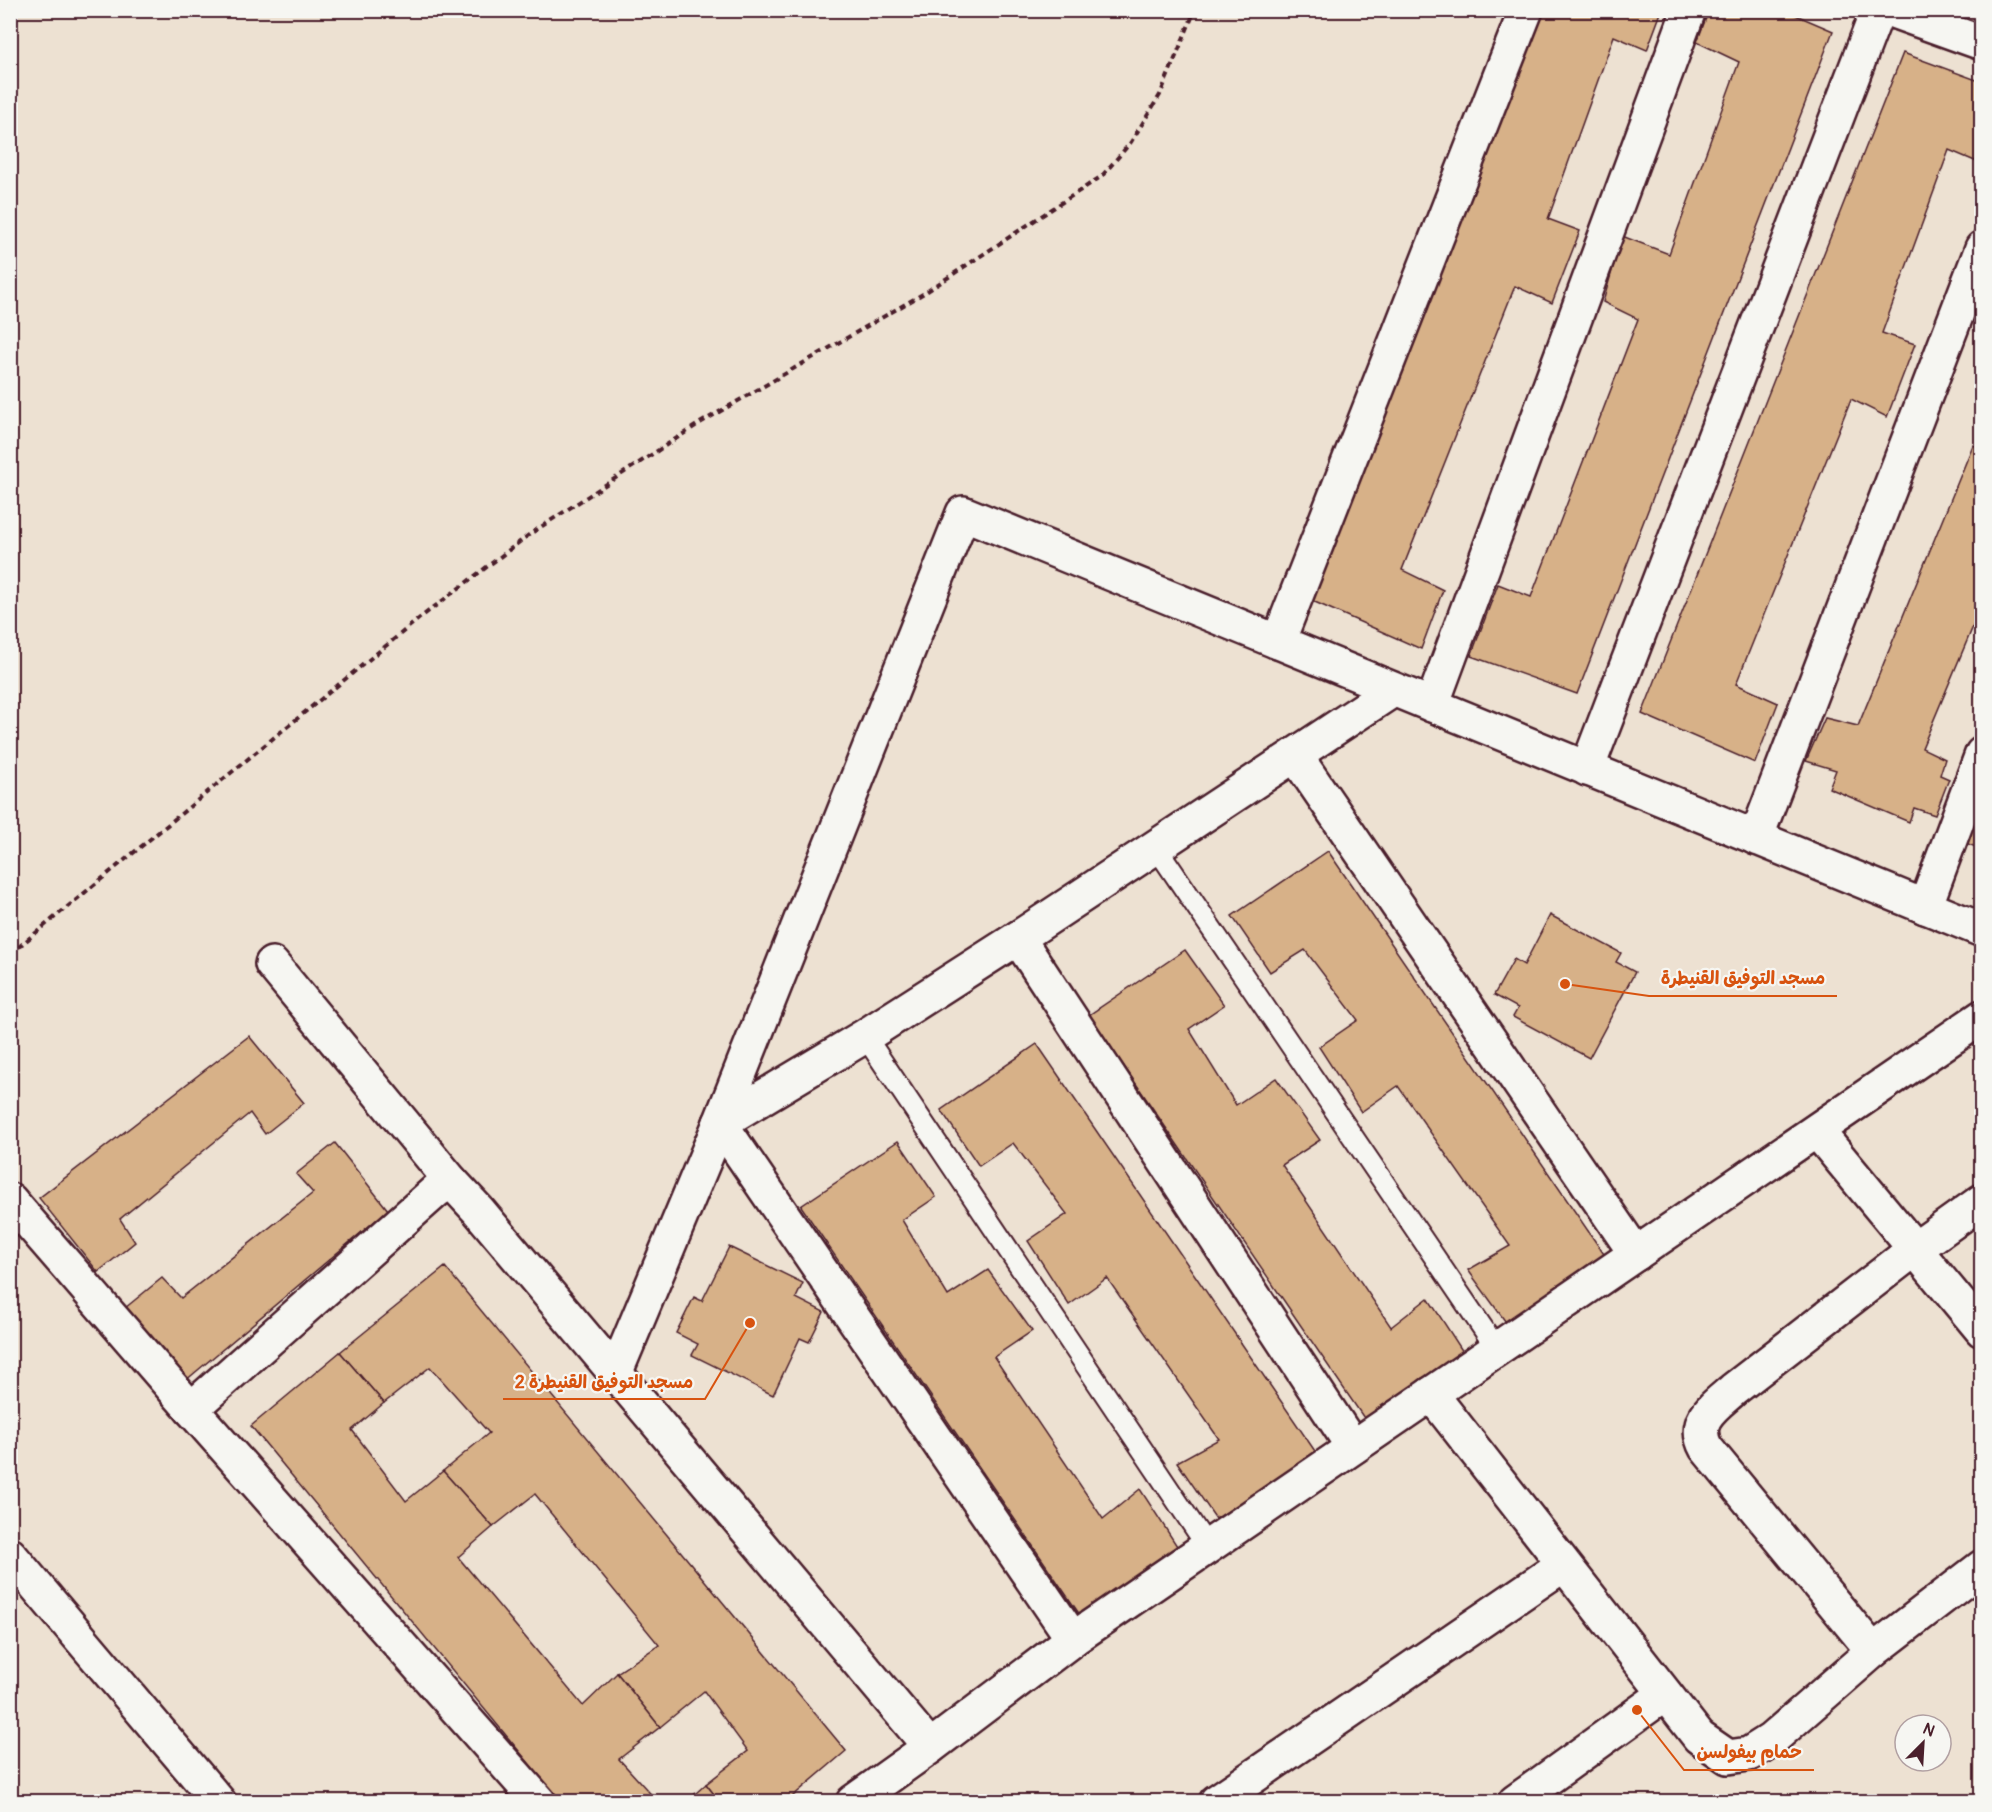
<svg xmlns="http://www.w3.org/2000/svg" width="1992" height="1812" font-family="Pangolin,'Playpen Sans Arabic',sans-serif">
  <rect width="100%" height="100%" fill="#ede1d2"/>
  <filter id="ink" filterUnits="userSpaceOnUse"><feTurbulence type="fractalNoise" baseFrequency=".0167" numOctaves="2"/><feDisplacementMap in="SourceGraphic" scale="12" xChannelSelector="R" yChannelSelector="G"/><feConvolveMatrix kernelMatrix="1 2 1 2 8 2 1 2 1" color-interpolation-filters="sRGB"/></filter>
  <g filter="url(#ink)">
    <g fill="#d7b188" stroke="#4a1f2b" stroke-width="1.5">
      <polygon points="1540,10 1662,10 1647,50 1614,36 1548,219 1580,231 1552,303 1515,286 1402,570 1443,590 1421,649 1308,599"/>
      <polygon points="1709,10 1784,10 1833,31 1577,694 1471,656 1498,584 1531,597 1638,319 1603,302 1622,236 1669,254 1739,62 1697,42"/>
      <polygon points="1903,53 1982,82 1982,164 1949,150 1882,333 1915,344 1887,417 1851,399 1736,684 1778,703 1755,763 1642,714"/>
      <polygon points="1973,445 1982,449 1982,605 1922,748 1945,759 1940,775 1949,779 1935,815 1914,808 1909,822 1829,788 1836,770 1806,761 1825,718 1858,726"/>
      <polygon points="1982,798 1982,849 1965,843"/>
      <polygon points="1328,851 1608,1260 1508,1325 1468,1270 1510,1246 1398,1086 1361,1112 1319,1047 1358,1020 1305,950 1270,972 1232,916"/>
      <polygon points="1550,915 1621,953 1616,962 1635,972 1589,1058 1513,1017 1518,1008 1494,995 1514,959 1524,965"/>
      <polygon points="1185,950 1224,1005 1189,1029 1236,1105 1276,1078 1320,1140 1282,1165 1391,1327 1428,1298 1465,1355 1368,1424 1089,1015"/>
      <polygon points="249,1036 304,1103 265,1134 250,1113 120,1219 135,1242 98,1272 39,1198"/>
      <polygon points="1037,1044 1317,1454 1216,1519 1177,1462 1219,1439 1107,1278 1069,1305 1028,1241 1067,1214 1013,1143 979,1166 941,1110"/>
      <polygon points="898,1141 936,1197 902,1220 948,1296 988,1270 1032,1331 994,1357 1103,1519 1140,1489 1177,1546 1080,1615 801,1206"/>
      <polygon points="335,1143 388,1210 185,1381 125,1308 162,1278 181,1298 313,1193 296,1174"/>
      <polygon points="729,1247 803,1283 796,1298 824,1312 809,1342 800,1338 773,1395 692,1355 698,1344 676,1333 694,1297 702,1301"/>
      <polygon points="445,1267 846,1751 786,1802 720,1802 706,1784 748,1751 704,1691 660,1727 617,1673 659,1645 535,1494 493,1527 443,1471 489,1433 430,1367 384,1403 340,1352"/>
      <polygon points="340,1352 384,1403 352,1430 406,1501 443,1471 493,1527 458,1557 583,1706 617,1673 660,1727 619,1759 658,1802 561,1802 251,1426"/>
      <polygon points="706,1784 720,1802 686,1802"/>
    </g>
    <g fill="none" stroke-linecap="round" stroke-linejoin="round">
      <g stroke="#4a1f2b" stroke-width="24">
        <g id="service">
          <polyline points="1156,847 1497,1349"/>
          <polyline points="865,1036 1207,1546"/>
        </g>
      </g>
      <g stroke="#4a1f2b" stroke-width="38">
        <g id="minor">
          <polyline points="1890,10 1982,43"/>
          <polyline points="1278,642 1526,10"/>
          <polyline points="1432,705 1689,10"/>
          <polyline points="1295,755 1636,1254"/>
          <polyline points="1587,769 1878,10"/>
          <polyline points="1756,838 1982,248"/>
          <polyline points="1925,907 1982,754"/>
          <polyline points="1018,938 1353,1447"/>
          <polyline points="272,964 451,1181"/>
          <polyline points="720,1123 865,1036 1018,938 1393,690"/>
          <polyline points="720,1123 1073,1639"/>
          <polyline points="1817,1131 1982,1330"/>
          <polyline points="10,1200 191,1409 539,1802"/>
          <polyline points="615,1374 720,1123 963,513 1982,930"/>
          <polyline points="1431,1394 1699,1737 1728,1757 1749,1754 1771,1740 1873,1651 1982,1567"/>
          <polyline points="191,1409 437,1190 451,1181 478,1210 930,1747"/>
          <polyline points="10,1555 219,1802"/>
          <path d="M 1873,1651 L 1706,1448 C 1691,1420 1715,1406 1734,1389 L 1915,1249 L 1982,1201"/>
          <polyline points="853,1802 930,1747 1073,1639 1982,1017"/>
          <polyline points="1216,1802 1563,1565"/>
          <polyline points="1515,1802 1665,1694"/>
        </g>
      </g>
      <polyline stroke="#4a1f2b" stroke-width="4" stroke-dasharray="6 4.5" stroke-linecap="butt" points="10,954 421,617 530,534 700,423 926,292 1102,176 1131,142 1160,95 1195,10"/>
      <use href="#service" stroke="#f6f6f2" stroke-width="20"/>
      <use href="#minor" stroke="#f6f6f2" stroke-width="33"/>
    </g>
  </g>
  <path fill="none" stroke="#d8530f" stroke-width="2" d="M1565 984L1649 996H1837M750 1323L705 1399H503M1637 1710L1684 1770H1814"/>
  <g fill="#d8530f" stroke="#f6f6f2" stroke-width="2">
    <circle cx="1565" cy="984" r="6"/>
    <circle cx="750" cy="1323" r="6"/>
    <circle cx="1637" cy="1710" r="6"/>
  </g>
  <g font-size="18" text-anchor="middle" font-weight="bold" fill="#d8530f" stroke="#f6f6f2" stroke-width="4.5" stroke-linejoin="round" paint-order="stroke">
    <text x="1743" y="984">مسجد التوفيق القنيطرة</text>
    <text x="604" y="1388">2 مسجد التوفيق القنيطرة</text>
    <text x="1749" y="1758">حمام بيفولسن</text>
  </g>
  <rect width="1992" height="1812" fill="none" stroke="#f6f6f2" stroke-width="36"/>
  <rect x="18" y="18" width="1956" height="1776" fill="none" stroke="#4a1f2b" stroke-width="2" filter="url(#ink)"/>
  <g transform="translate(1923 1743) rotate(24)"><circle r="28" fill="#f6f6f2" stroke="#b1a0a2" stroke-width="1.5"/>
  <path d="M0-4.5L10 22L0 15L-10 22Z" fill="#4a1f2b"/>
  <text y="-9" font-size="16" font-weight="bold" text-anchor="middle" fill="#4a1f2b">N</text>
  </g>
</svg>
